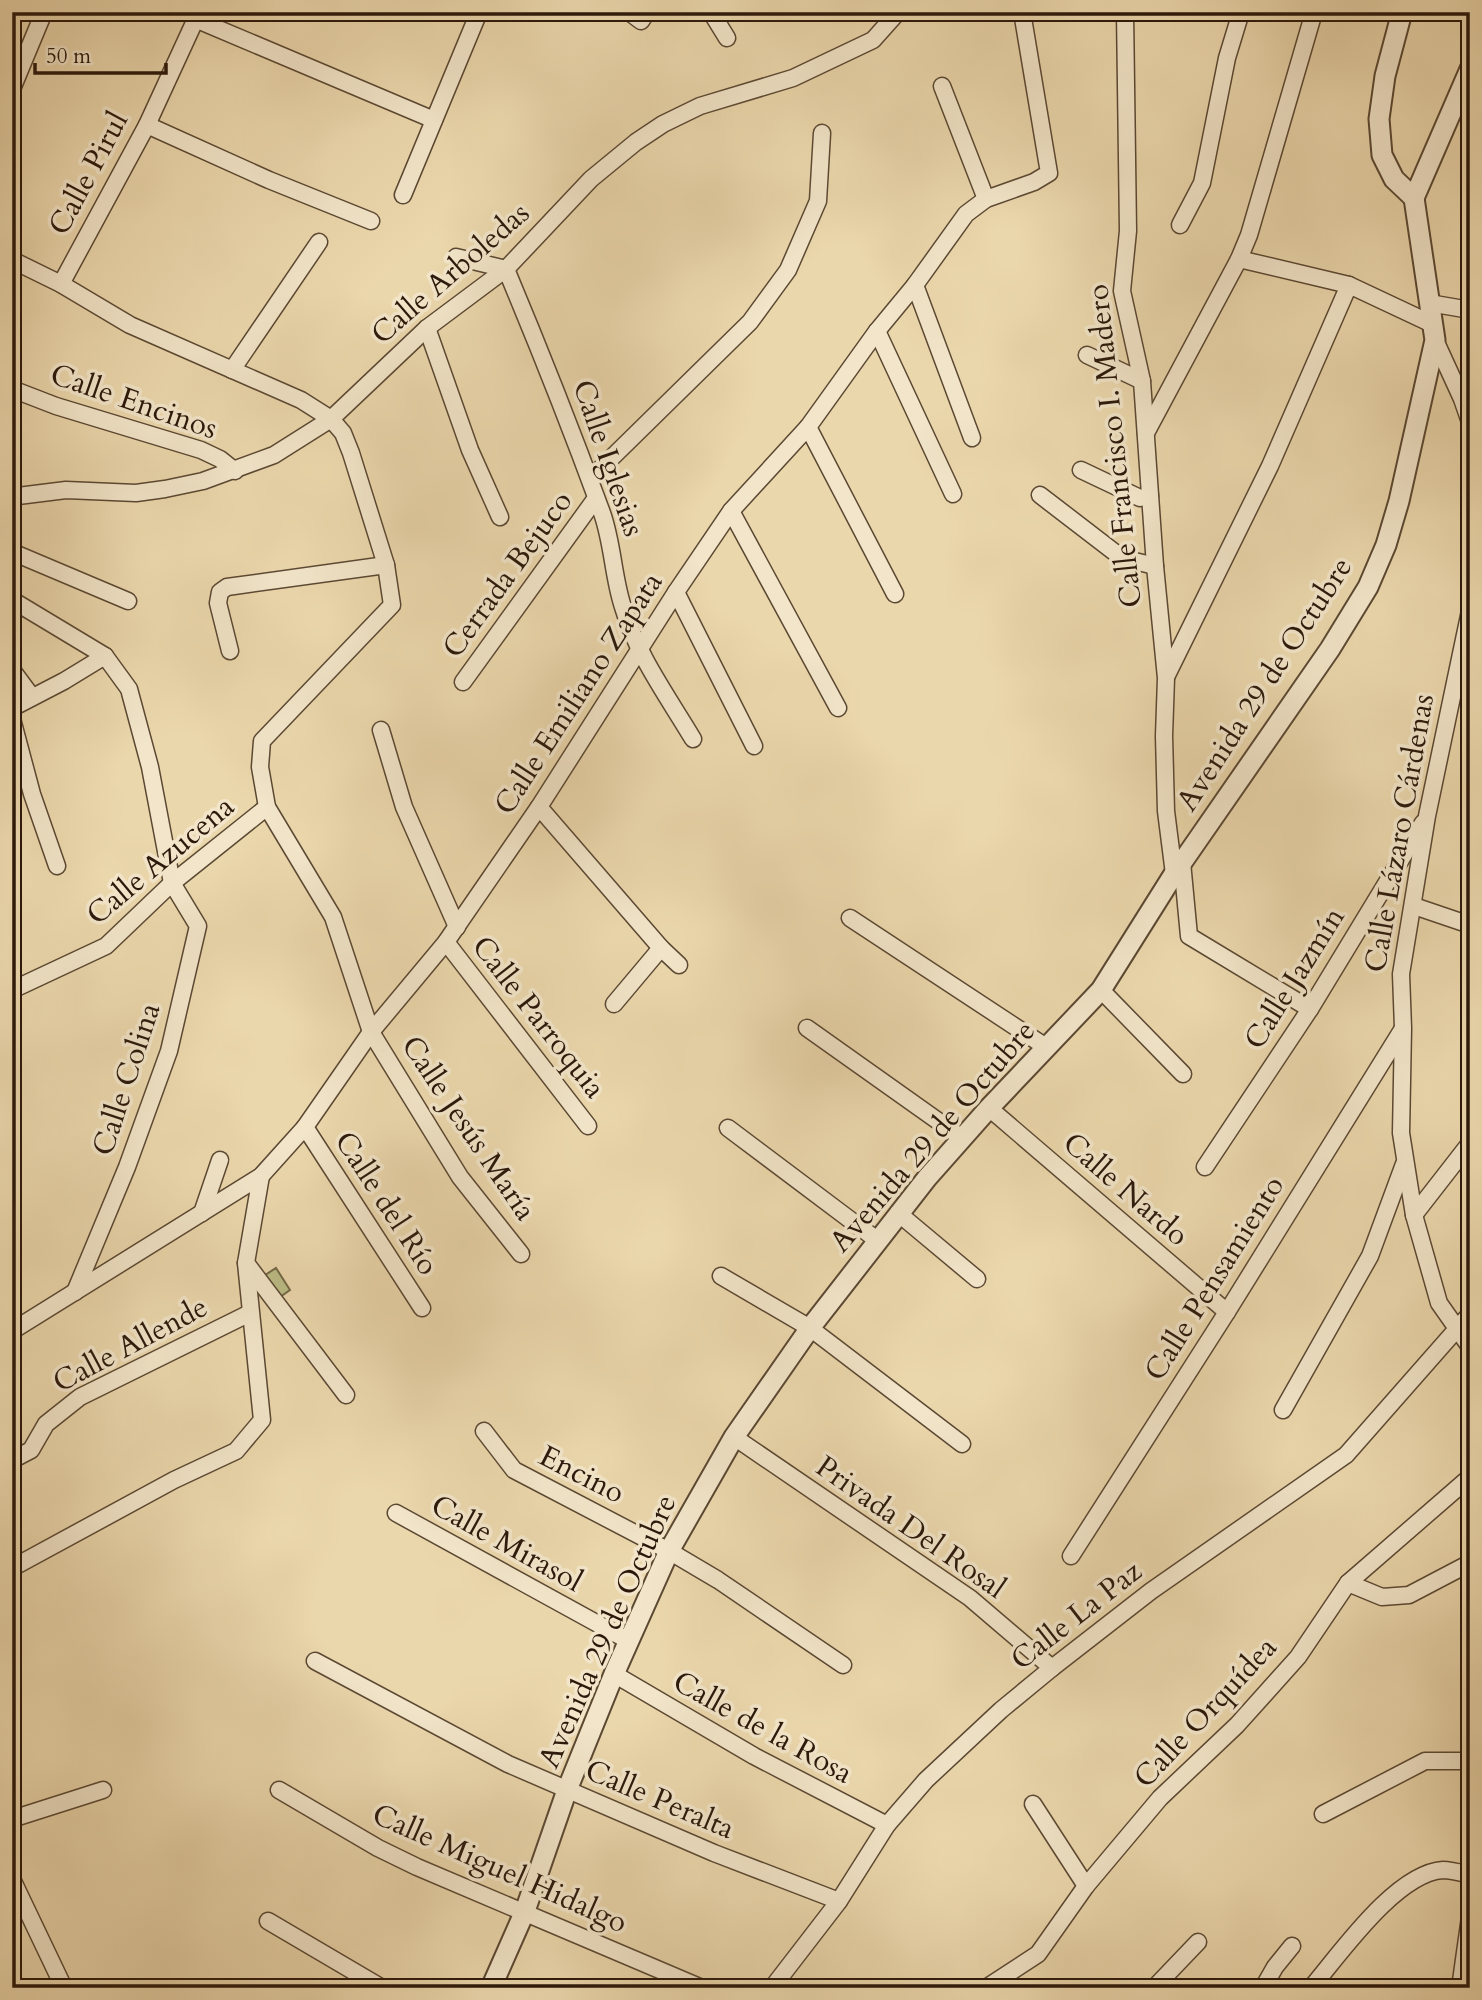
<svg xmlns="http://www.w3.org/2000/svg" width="1482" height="2000" font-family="Cardo,serif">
  <rect width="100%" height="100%" fill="#ebd7ac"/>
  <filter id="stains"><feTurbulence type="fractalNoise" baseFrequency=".00286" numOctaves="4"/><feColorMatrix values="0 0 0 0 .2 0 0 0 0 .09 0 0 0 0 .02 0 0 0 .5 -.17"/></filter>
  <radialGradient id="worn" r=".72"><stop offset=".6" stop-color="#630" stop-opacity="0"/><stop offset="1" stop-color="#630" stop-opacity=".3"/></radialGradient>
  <polygon fill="#bcbd86" stroke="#746a48" stroke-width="2" points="276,1268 290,1290 277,1299 262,1277"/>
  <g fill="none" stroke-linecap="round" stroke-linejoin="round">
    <g stroke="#5b4833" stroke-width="19">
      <g id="minor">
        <polyline points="629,12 641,21 647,12"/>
        <polyline points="711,12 727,38"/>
        <polyline points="1125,12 1128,231 1122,291 1142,381 1155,566 1166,678 1164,736 1166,811 1174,874"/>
        <polyline points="195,19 434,120"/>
        <polyline points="942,86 986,199"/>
        <polyline points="12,89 44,12"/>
        <polyline points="147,125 269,180 371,221"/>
        <polyline points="403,195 479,12"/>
        <polyline points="1180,225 1202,183 1227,58 1241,12"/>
        <polyline points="456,257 506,269"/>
        <polyline points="1239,259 1349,285 1432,324"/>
        <polyline points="12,260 61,284 130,325 301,400 331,419 343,433 351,453 386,565 392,605 262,741 260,767 267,807 333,917 371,1032 460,1177 521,1254"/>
        <path d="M 506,269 C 540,350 572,431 602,513 C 613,544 613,577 623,607 C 637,655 668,697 693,739"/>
        <polyline points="61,284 147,125 199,12"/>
        <polyline points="915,285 972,438"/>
        <polyline points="1429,303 1470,310"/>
        <polyline points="427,328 470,450 500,517"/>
        <polyline points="877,331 953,494"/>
        <polyline points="1435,340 1462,399 1470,422"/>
        <polyline points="1087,355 1142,381"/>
        <polyline points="232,370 319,242"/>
        <polyline points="12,389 56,406 201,450 220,459 235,471"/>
        <polyline points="808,427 895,594"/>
        <polyline points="1146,433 1239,259 1249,235 1314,12"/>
        <polyline points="1081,470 1140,498 1150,496"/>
        <polyline points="590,479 750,322 788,270 818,201 822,133"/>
        <polyline points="1040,495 1122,558 1155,566"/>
        <polyline points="12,500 18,496 66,490 136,493 165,489 203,481 274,455 331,419 427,328 506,269 591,179 636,142 663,124 700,106 793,78 873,40 898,12"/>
        <polyline points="731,511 838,708"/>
        <polyline points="12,552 128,601"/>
        <polyline points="676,592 754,746"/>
        <polyline points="12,600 105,656 129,689 150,767 172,883 198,926 169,1051 127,1167 75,1292"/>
        <polyline points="1470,611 1427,816 1401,974 1403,1028 1401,1133 1414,1215 1439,1303 1470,1347"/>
        <polyline points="230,651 218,603 220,592 227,587 386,565"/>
        <polyline points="12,670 32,697"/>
        <polyline points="1167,675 1270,466 1349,285"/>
        <polyline points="463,682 596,498"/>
        <polyline points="12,708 64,681 105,656"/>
        <polyline points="12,719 32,794 57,866"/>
        <polyline points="381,730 404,807 457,927"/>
        <polyline points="539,807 661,948 679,965"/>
        <polyline points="1182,862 1189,936 1310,1009"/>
        <polyline points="1414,906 1470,925"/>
        <polyline points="850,918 1046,1047"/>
        <polyline points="446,942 588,1126"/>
        <polyline points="12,990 106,946 172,883 267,807"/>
        <polyline points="1101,990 1183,1074"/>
        <polyline points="614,1004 661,948"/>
        <polyline points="807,1028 962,1138"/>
        <polyline points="989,1108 1227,1312"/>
        <polyline points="305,1127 422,1308"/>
        <polyline points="728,1128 877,1240"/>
        <polyline points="1205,1167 1310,1009 1423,823"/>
        <polyline points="202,1213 220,1160"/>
        <polyline points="898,1213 977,1279"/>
        <polyline points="1414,1215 1470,1143"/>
        <polyline points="246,1263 346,1395"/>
        <polyline points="721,1276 810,1328 962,1444"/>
        <polyline points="12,1331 261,1176 305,1127 371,1032 446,942 539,807 676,592 731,511 808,427 877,331 915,285 966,214 986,199 1034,182 1049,173 1022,12"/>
        <polyline points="1283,1410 1370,1256 1404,1164"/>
        <polyline points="484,1431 514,1470 669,1551 718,1580 843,1665"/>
        <polyline points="734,1437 970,1598 1052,1668"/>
        <polyline points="12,1460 31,1450 46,1424 80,1397 250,1313"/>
        <polyline points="396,1513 629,1641"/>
        <polyline points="1071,1556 1227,1312 1402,1030"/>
        <polyline points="12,1568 174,1480 236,1451 262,1420 246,1263 261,1176"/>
        <polyline points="1348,1583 1382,1597 1409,1595 1470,1563"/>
        <polyline points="315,1661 508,1764 714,1853 839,1901"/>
        <polyline points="614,1674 754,1756 887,1825"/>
        <polyline points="279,1790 378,1848 417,1867 702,1988"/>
        <polyline points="1033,1804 1086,1886"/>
        <polyline points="1323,1814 1425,1761 1470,1761"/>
        <polyline points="12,1819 103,1790"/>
        <polyline points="12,1879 64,1988"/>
        <polyline points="268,1921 382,1988"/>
        <polyline points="772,1988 839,1901 887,1825 926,1780 1001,1710 1052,1668 1151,1591 1346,1455 1470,1314"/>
        <polyline points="986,1988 1038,1954 1086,1886 1160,1798 1237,1725 1298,1657 1348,1583 1470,1477"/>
        <polyline points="1154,1988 1198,1942"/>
        <polyline points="1263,1988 1275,1967 1292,1946"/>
        <path d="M 1311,1988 C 1340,1954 1396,1873 1443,1870 C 1451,1870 1462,1873 1470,1875"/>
        <polyline points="1460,1988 1470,1917"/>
      </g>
    </g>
    <g stroke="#5b4833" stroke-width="23">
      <g id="tertiary">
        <polyline points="1414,198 1470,69"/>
        <polyline points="491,1988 525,1911 567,1790 614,1674 669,1551 734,1437 810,1328 927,1178 989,1108 1101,990 1174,874 1330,649 1368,587 1386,545 1399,501 1435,340 1414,198 1394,179 1382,155 1379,119 1385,76 1402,12"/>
      </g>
    </g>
    <use href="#minor" stroke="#f2e5c9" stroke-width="16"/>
    <use href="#tertiary" stroke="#f2e5c9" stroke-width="19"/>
  </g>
  <g text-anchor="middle" stroke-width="7" stroke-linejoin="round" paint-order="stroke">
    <g font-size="30" fill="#2b180b" stroke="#f2e5c9">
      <text transform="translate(88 173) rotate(-62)" y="10">Calle Pirul</text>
      <text transform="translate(450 273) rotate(-41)" y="10">Calle Arboledas</text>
      <text transform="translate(134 401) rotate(19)" y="10">Calle Encinos</text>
      <text transform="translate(1114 446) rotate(-96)" y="10">Calle Francisco I. Madero</text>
      <text transform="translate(609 458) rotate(71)" y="10">Calle Iglesias</text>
      <text transform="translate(507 574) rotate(-54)" y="10">Cerrada Bejuco</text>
      <text transform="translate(1264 684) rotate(-57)" y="10">Avenida 29 de Octubre</text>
      <text transform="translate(578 693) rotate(-57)" y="10">Calle Emiliano Zapata</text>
      <text transform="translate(1399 833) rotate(-80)" y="10">Calle Lázaro Cárdenas</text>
      <text transform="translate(160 860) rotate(-40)" y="10">Calle Azucena</text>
      <text transform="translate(1294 978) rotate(-58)" y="10">Calle Jazmín</text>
      <text transform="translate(539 1017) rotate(52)" y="10">Calle Parroquia</text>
      <text transform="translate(126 1079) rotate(-72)" y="10">Calle Colina</text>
      <text transform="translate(469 1128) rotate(56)" y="10">Calle Jesús María</text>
      <text transform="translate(932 1136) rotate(-49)" y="10">Avenida 29 de Octubre</text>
      <text transform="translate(1126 1189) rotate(41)" y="10">Calle Nardo</text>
      <text transform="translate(387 1203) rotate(57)" y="10">Calle del Río</text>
      <text transform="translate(1214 1278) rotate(-58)" y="10">Calle Pensamiento</text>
      <text transform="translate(130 1344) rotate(-28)" y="10">Calle Allende</text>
      <text transform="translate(582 1474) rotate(27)" y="10">Encino</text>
      <text transform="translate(911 1527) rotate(35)" y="10">Privada Del Rosal</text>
      <text transform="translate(507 1543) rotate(29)" y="10">Calle Mirasol</text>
      <text transform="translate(1076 1615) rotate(-38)" y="10">Calle La Paz</text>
      <text transform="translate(607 1631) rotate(-66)" y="10">Avenida 29 de Octubre</text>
      <text transform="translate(1205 1712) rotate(-47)" y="10">Calle Orquídea</text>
      <text transform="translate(763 1727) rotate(29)" y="10">Calle de la Rosa</text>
      <text transform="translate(660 1799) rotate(23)" y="10">Calle Peralta</text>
      <text transform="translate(500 1868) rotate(24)" y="10">Calle Miguel Hidalgo</text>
    </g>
  </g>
  <rect width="1482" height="2000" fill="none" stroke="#ebd7ac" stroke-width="42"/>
  <rect x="14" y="14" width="1454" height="1972" fill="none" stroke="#2b180b" stroke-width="3.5"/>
  <rect x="21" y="21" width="1440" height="1958" fill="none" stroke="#2b180b" stroke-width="2"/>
  <path d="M35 63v10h131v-10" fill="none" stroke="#2b180b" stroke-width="3.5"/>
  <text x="46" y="63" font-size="21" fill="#2b180b" stroke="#f2e5c9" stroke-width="5" paint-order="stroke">50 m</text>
  <rect width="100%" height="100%" filter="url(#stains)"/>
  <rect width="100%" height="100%" fill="url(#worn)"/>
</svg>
